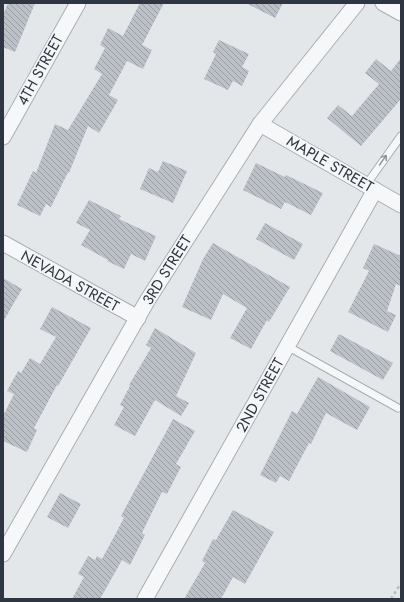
<svg xmlns="http://www.w3.org/2000/svg" width="404" height="602" font-family="Jost,sans-serif">
  <defs>
    <pattern id="building-back-hatch" width="6" height="6" patternUnits="userSpaceOnUse"><rect width="6" height="6" fill="#bcc0c7"/><path d="M-1 5l2 2M0 0l6 6M5-1l2 2" fill="none" stroke="#999da3"/></pattern>
  </defs>
  <rect width="100%" height="100%" fill="#e4e7ea"/>
  <g fill="url(#building-back-hatch)">
    <polygon points="8,3 35,3 15,52 3,47 3,15"/>
    <polygon points="140,3 164,3 142,45 152,50 143,69 127,61 109,95 118,100 99,133 88,126 69,173 68,172 51,207 46,204 40,216 17,205 33,171 36,173 55,124 68,130 102,74 94,69 105,48 100,45 108,28 123,36"/>
    <polygon points="246,3 283,3 275,18"/>
    <polygon points="219,40 249,54 242,67 249,71 242,86 233,81 228,90 204,79 216,54 213,52"/>
    <polygon points="401,58 401,99 361,146 327,118 338,105 352,116 379,84 365,73 376,59 391,71"/>
    <polygon points="163,161 187,171 173,203 140,189 149,168 158,172"/>
    <polygon points="256,163 285,177 286,175 323,193 311,215 285,202 281,209 243,190"/>
    <polygon points="89,200 121,216 119,219 156,236 145,261 131,254 124,269 107,261 108,260 81,245 90,230 76,223"/>
    <polygon points="265,223 303,244 294,260 256,239"/>
    <polygon points="213,243 290,287 269,322 267,320 251,349 230,338 247,308 223,294 211,320 182,307 203,259"/>
    <polygon points="374,244 401,256 401,286 396,284 387,311 396,315 388,332 348,312 369,271 363,268"/>
    <polygon points="3,278 22,289 3,322"/>
    <polygon points="52,307 91,328 58,386 57,385 34,428 37,430 27,452 3,441 3,416 14,394 7,391 18,371 21,373 30,358 40,364 56,337 40,329"/>
    <polygon points="155,328 196,353 176,396 189,403 181,416 155,400 135,436 114,425 124,407 120,405 130,386 129,385 151,348 146,345"/>
    <polygon points="339,334 393,363 383,380 330,351"/>
    <polygon points="318,377 370,407 357,430 326,413 311,444 309,443 289,481 280,476 276,483 260,475 292,411 297,414"/>
    <polygon points="173,419 195,431 176,464 181,467 167,494 162,492 142,533 145,535 130,565 122,560 100,599 72,599 84,577 78,574 88,556 95,560 97,556 102,559 124,518 121,516"/>
    <polygon points="60,493 81,504 68,528 47,517"/>
    <polygon points="233,510 274,532 245,584 233,577 221,599 184,599 205,563 202,561 213,539 216,540"/>
  </g>
  <g fill="none" stroke-linecap="round" stroke-linejoin="round">
    <g stroke="#a9aeb4" stroke-width="9">
      <g id="service">
        <polyline points="366,185 401,136"/>
        <polyline points="287,346 398,408"/>
      </g>
    </g>
    <g stroke="#a9aeb4" stroke-width="17">
      <g id="minor">
        <polyline points="383,3 401,13"/>
        <polyline points="260,124 401,205"/>
        <polyline points="3,137 78,3"/>
        <polyline points="3,243 138,318"/>
        <polyline points="3,554 147,301 260,124 357,3"/>
        <polyline points="145,599 375,190"/>
      </g>
    </g>
    <polyline stroke="#babdc2" stroke-width="2.5" stroke-dasharray="3 3" stroke-linecap="butt" points="391,599 401,583"/>
    <use href="#service" stroke="#f6f7f9" stroke-width="7"/>
    <use href="#minor" stroke="#f6f7f9" stroke-width="15"/>
  </g>
  <defs><path id="oneway-shaft" d="M-6 0H5M1.5-3L5.5 0L1.5 3" fill="none" stroke-width="1.6" stroke-linecap="round" stroke-linejoin="round"/></defs>
  <use stroke="#92969d" href="#oneway-shaft" transform="translate(383 160) rotate(-55)"/>
  <g text-anchor="middle" stroke-width="3.5" stroke-linejoin="round" paint-order="stroke">
    <g font-size="15" fill="#2d3641" stroke="#f4f6f8">
      <text transform="translate(40 70) rotate(-61)" y="5">4TH STREET</text>
      <text transform="translate(330 164) rotate(30)" y="5">MAPLE STREET</text>
      <text transform="translate(167 270) rotate(-58)" y="5">3RD STREET</text>
      <text transform="translate(70 281) rotate(29)" y="5">NEVADA STREET</text>
      <text transform="translate(260 395) rotate(-61)" y="5">2ND STREET</text>
    </g>
  </g>
  <rect width="404" height="602" fill="none" stroke="#2d3641" stroke-width="8"/>
</svg>
